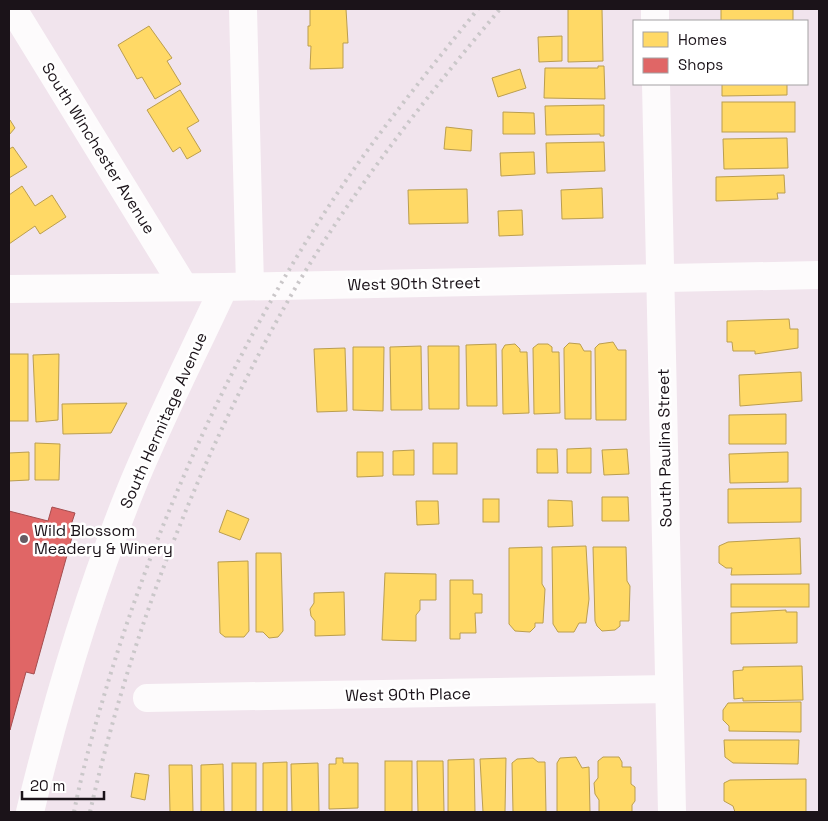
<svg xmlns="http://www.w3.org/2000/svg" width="828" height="821" font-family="'Space Grotesk',sans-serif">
  <rect width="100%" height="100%" fill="#f1e4ed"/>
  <g fill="#ffd966" stroke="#bb9e4f">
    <polygon points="310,9 346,9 348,43 343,43 343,68 310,69 311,46 308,46 308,26 310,26"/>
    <polygon points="568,9 602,9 603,61 568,62"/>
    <rect x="721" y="9" width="72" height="12"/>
    <polygon points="149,26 172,58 167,61 181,84 155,99 142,77 137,79 118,45"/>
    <polygon points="562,36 562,61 539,62 538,37"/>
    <polygon points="598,66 604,66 605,99 544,98 545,68 598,68"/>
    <polygon points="520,69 526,88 498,97 492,78"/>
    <polygon points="722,84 787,84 787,95 722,96"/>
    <polygon points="180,90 199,121 187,128 201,151 187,159 180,147 173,152 147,110"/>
    <rect x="722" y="102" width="73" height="30"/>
    <polygon points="604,105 604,136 600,136 600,134 546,135 545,106"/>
    <polygon points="503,112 534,113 535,134 503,134"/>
    <polygon points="10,120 15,128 9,135 9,121"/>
    <polygon points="446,127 472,130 471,151 444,149"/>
    <polygon points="787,138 788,168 724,169 723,139"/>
    <polygon points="604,142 605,171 547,173 546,143"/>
    <polygon points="13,147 27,167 9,178 9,149"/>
    <polygon points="534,152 535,174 501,176 500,153"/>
    <polygon points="784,175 785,193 777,193 778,199 716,201 716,177"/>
    <polygon points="22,186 35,206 52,195 66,217 40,234 35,226 9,244 9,195"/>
    <polygon points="602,188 603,218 562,219 561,190"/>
    <polygon points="467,189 468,223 409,224 408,190"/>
    <polygon points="522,210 523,235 499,236 498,211"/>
    <polygon points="789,319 790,329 798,329 798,348 755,354 755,351 733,351 732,342 727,342 727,321"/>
    <polygon points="613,342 618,350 626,350 626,420 596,420 595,348 599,344"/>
    <polygon points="569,343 580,344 584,351 591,351 591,419 565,419 564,353 564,348"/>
    <polygon points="496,344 497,406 467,406 466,345"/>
    <polygon points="515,344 520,349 520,352 527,352 529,413 503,414 502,350 505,345"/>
    <polygon points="538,344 548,344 552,347 552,352 559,352 560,413 534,414 533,348"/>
    <polygon points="421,346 422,410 391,410 390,347"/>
    <polygon points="428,346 459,346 459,409 429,409"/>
    <polygon points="353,347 384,347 383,411 353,410"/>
    <polygon points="345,348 347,411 317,412 314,349"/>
    <rect x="9" y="354" width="19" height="67"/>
    <polygon points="59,354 58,420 36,422 33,355"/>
    <polygon points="801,372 802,401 740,406 739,375"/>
    <polygon points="127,403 111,433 63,434 62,404"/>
    <polygon points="786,414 786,444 729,444 729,415"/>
    <polygon points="35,443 60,444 59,480 35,480"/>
    <rect x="433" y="443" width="24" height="31"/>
    <polygon points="591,448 591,473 567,473 567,449"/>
    <polygon points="537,449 557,449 558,473 537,473"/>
    <polygon points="627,449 629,474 604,475 602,450"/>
    <polygon points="414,450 414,475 393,475 393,451"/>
    <polygon points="29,452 29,480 9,481 9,453"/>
    <polygon points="357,452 383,452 383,476 357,477"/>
    <polygon points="788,452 788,482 730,483 729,454"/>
    <polygon points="801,488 801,522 728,523 728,489"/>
    <polygon points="602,497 628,497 629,521 602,521"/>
    <rect x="483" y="499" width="16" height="23"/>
    <polygon points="548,500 572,501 573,526 548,527"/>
    <polygon points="416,501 438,501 439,524 417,525"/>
    <polygon points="227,510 249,519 240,540 219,532"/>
    <polygon points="800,538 801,574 731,575 732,568 726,568 719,563 719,546 728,542"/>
    <polygon points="586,546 589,599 586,623 579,623 574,632 558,632 553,624 552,547"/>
    <polygon points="542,547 542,584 545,589 543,623 535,623 535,627 530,632 515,631 509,624 509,548"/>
    <polygon points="593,547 626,547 627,581 630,586 629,621 620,621 620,626 615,630 602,631 597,626 595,621"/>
    <polygon points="256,553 281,553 283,631 278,637 269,638 263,632 256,632"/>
    <polygon points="248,561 249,631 244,637 225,637 220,633 218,562"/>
    <polygon points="385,573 436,574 436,600 420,600 420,610 416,615 416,641 382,640"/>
    <polygon points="450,580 473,580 473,594 482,594 482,613 475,613 476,633 460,633 460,639 450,639"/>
    <rect x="731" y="584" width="78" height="23"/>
    <polygon points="344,592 345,635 315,636 315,621 311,616 310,609 314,603 314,593"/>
    <polygon points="786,610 786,612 797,612 797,643 731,644 731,613"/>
    <polygon points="802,666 803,700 743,701 743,698 734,699 733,671 743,670 743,667"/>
    <polygon points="801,702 801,732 729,731 729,726 723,720 723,710 728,703"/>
    <polygon points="724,740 799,740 798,764 733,763 725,757"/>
    <polygon points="576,757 582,768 589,767 590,812 557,812 557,763 560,758"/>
    <polygon points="603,757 619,757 622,762 622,767 631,767 631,784 635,787 635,801 632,805 632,812 599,812 599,800 595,794 594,783 598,778 598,761"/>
    <polygon points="336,758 343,758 343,763 358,763 358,808 329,809 329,764 336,764"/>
    <polygon points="506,758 505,812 483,812 480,759"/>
    <polygon points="533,758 538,762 545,762 546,812 513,812 512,763 517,759"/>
    <polygon points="474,759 475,812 448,812 448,760"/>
    <rect x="385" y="761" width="27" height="51"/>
    <polygon points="417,761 443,761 444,812 418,812"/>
    <polygon points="287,762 287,812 263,812 263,763"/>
    <rect x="232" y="763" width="24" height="49"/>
    <polygon points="318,763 319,812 292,812 291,764"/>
    <polygon points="223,764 224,812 201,812 201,765"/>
    <polygon points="169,765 192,765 193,812 170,812"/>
    <polygon points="135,773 149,775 145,800 131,797"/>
    <polygon points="806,779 806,812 735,812 733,806 724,801 724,783 730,780"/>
  </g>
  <polygon fill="#e06666" stroke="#a54d4f" points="52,507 75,513 70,528 74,530 34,674 26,672 10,730 9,511 48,521"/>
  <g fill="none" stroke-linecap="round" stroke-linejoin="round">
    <g stroke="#fdfbfc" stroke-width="28">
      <polyline points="13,9 184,287"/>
      <polyline points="243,9 250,286"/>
      <polyline points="655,9 655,21"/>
      <polyline points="656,84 672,812"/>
      <polyline points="9,289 224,287 819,275"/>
      <polyline points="147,698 669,689"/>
      <path d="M 30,812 C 56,704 87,598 129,494 C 157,424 192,356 224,287"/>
    </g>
    <g stroke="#cac7c9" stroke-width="4" stroke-dasharray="2.5 5" stroke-linecap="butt">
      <path d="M 74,812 C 82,771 94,729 106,689 C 160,509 241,334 347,179 C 388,120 433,65 478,9"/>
      <path d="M 90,812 C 132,628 202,449 297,285 C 355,187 427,96 500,9"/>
    </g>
  </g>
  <circle fill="#665c63" stroke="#fff" stroke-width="2" cx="24" cy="539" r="5"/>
  <g text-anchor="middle" stroke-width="5" stroke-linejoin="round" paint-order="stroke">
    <g font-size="16" fill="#1b1319" stroke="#fff">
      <text transform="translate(99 148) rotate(58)" y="6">South Winchester Avenue</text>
      <text transform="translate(414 283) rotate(-1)" y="6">West 90th Street</text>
      <text transform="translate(163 420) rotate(-66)" y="6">South Hermitage Avenue</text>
      <text transform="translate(664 448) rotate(-91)" y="6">South Paulina Street</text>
      <text transform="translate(408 694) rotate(-1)" y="6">West 90th Place</text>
    </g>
    <g font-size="16" fill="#1b1319" stroke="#fff" text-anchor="start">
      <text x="34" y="536">Wild Blossom<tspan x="34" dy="18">Meadery &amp; Winery</tspan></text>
    </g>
  </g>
  <rect width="828" height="821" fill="none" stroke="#1b1319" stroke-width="20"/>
  <rect x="633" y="20" width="175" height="65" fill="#ffffff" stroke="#a4a1a3"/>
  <rect x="643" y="32" width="25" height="15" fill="#ffd966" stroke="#a4a1a3"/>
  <text x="678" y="45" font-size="15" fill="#1b1319">Homes</text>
  <rect x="643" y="58" width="25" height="15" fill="#e06666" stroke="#a4a1a3"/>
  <text x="678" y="70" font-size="15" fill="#1b1319">Shops</text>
  <path d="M22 791v8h82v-8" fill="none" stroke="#1b1319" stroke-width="2.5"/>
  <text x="30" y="791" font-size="15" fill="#1b1319" stroke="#ffffff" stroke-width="4" paint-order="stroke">20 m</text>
</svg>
